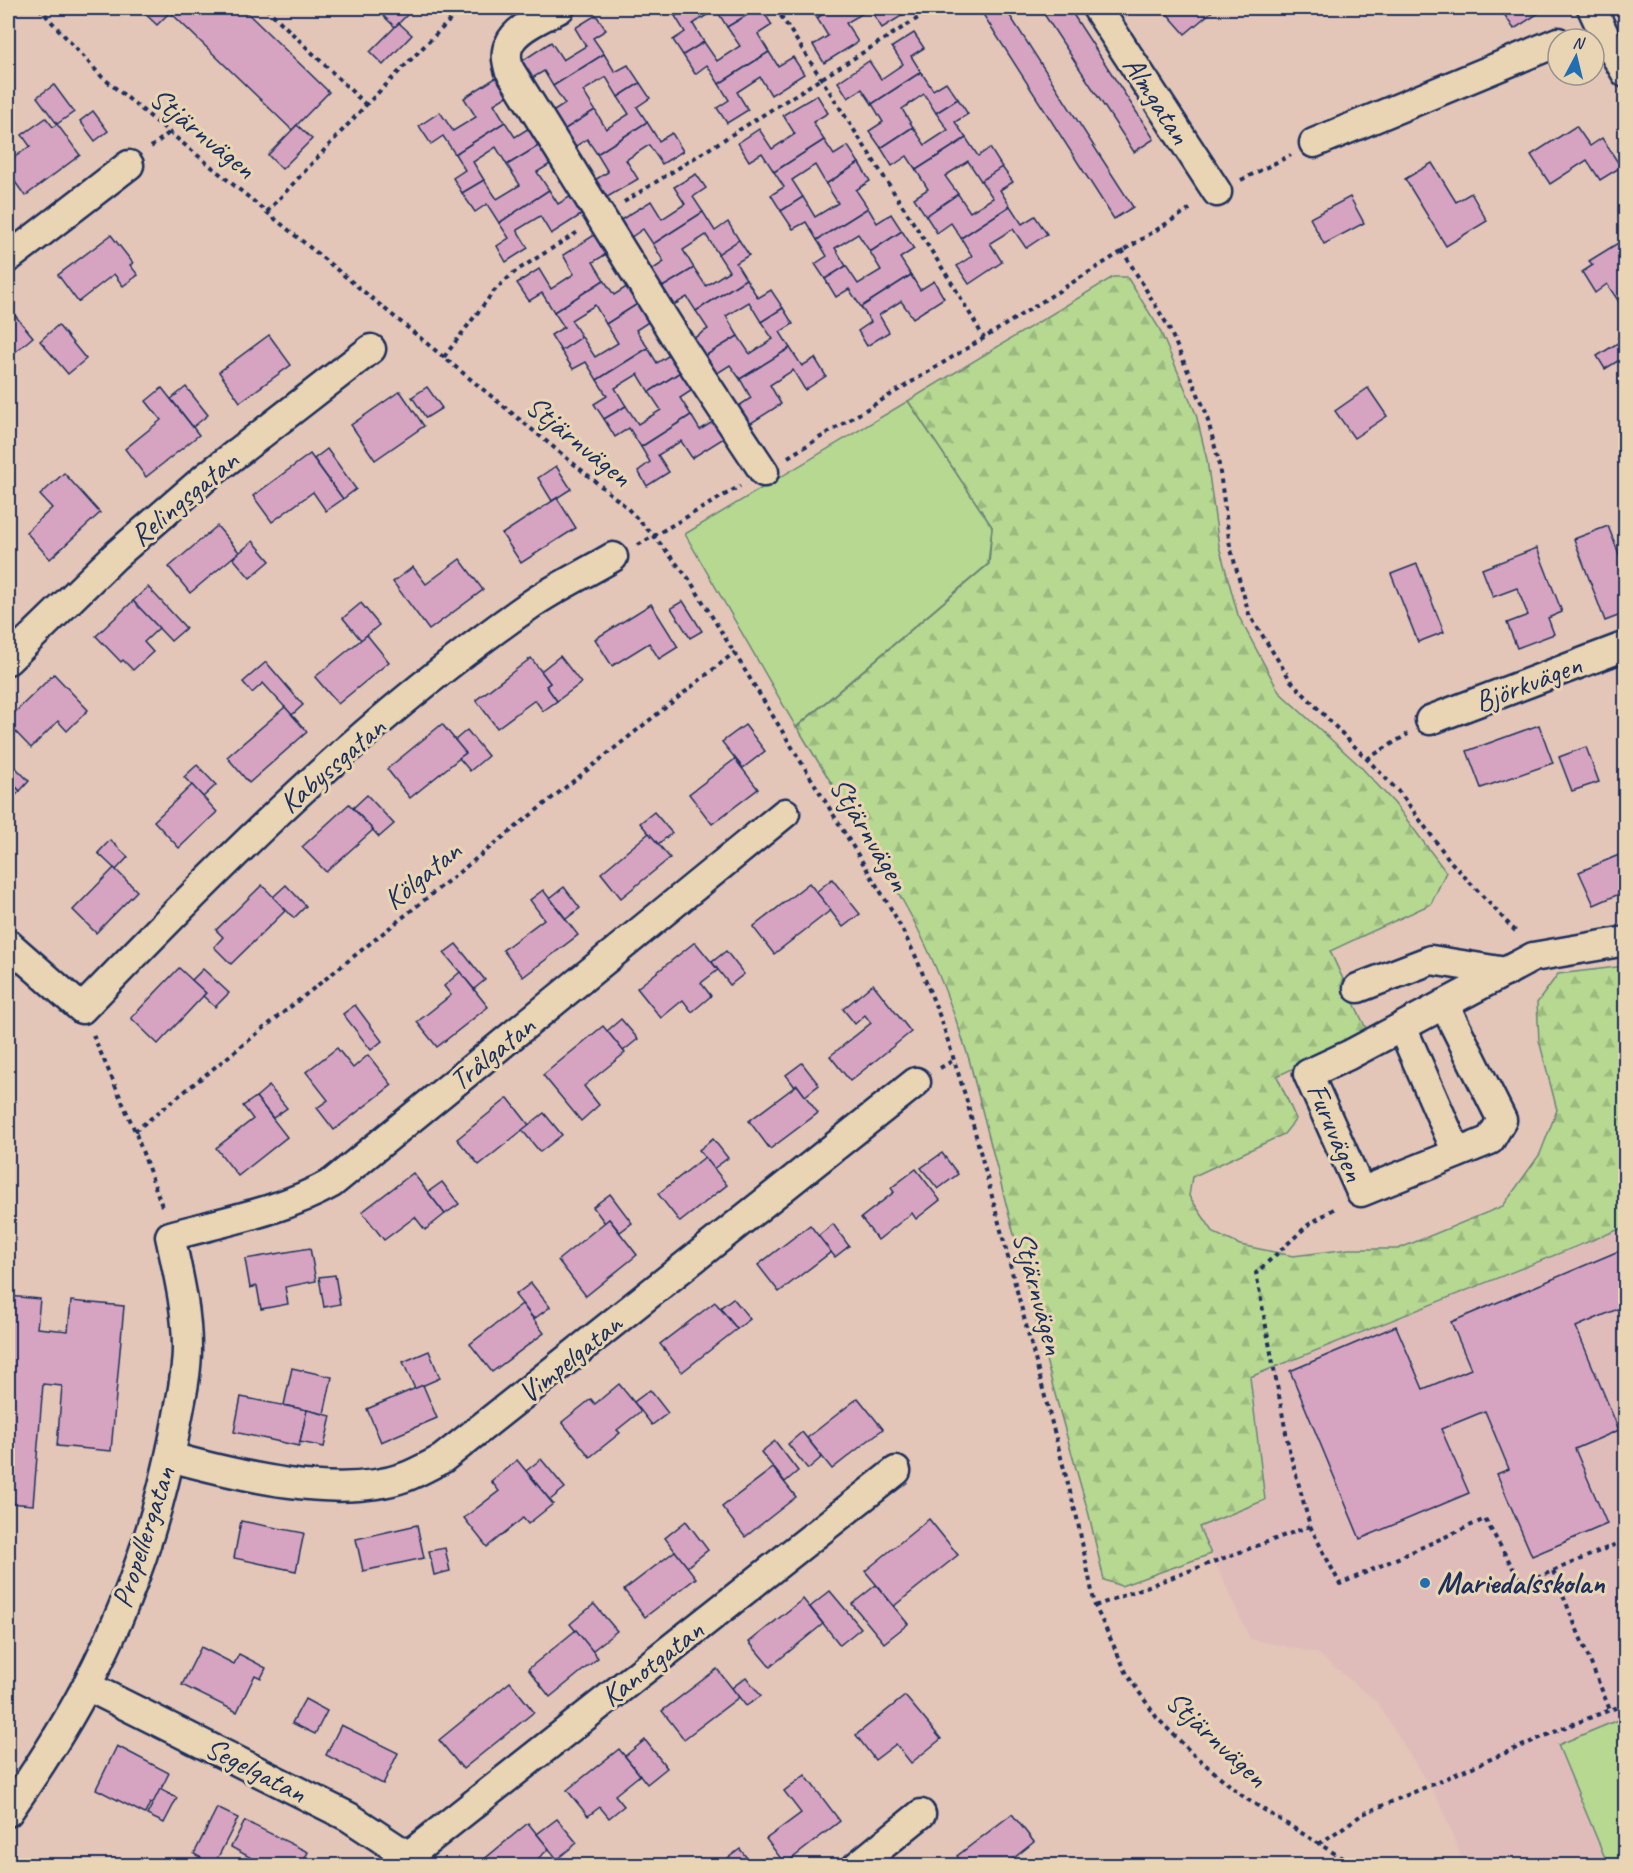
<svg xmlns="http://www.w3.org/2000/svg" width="1633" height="1873" font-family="Caveat,sans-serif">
  <defs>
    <pattern id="forest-firs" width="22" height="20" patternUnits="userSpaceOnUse" patternTransform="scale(1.5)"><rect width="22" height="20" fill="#b6d891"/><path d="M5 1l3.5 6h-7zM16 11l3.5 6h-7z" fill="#9cba7f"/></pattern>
  </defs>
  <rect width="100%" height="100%" fill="#e3c6b7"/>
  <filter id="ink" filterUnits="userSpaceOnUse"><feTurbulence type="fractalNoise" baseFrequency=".0167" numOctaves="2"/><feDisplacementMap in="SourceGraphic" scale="12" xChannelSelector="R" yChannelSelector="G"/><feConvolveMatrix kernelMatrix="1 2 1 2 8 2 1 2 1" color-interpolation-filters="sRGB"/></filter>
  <g filter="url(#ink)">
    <polygon fill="#dfbcba" points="1625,1228 1625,1865 1464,1865 1441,1805 1377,1702 1317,1653 1250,1639 1199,1527 1265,1499 1250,1377"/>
    <path fill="url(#forest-firs)" stroke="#688478" stroke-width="1.5" d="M 1113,277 L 1127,277 L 1159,328 L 1196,414 L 1207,460 L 1219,546 L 1238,615 L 1279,692 L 1360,766 L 1395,804 L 1446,872 L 1431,904 L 1330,951 L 1368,1033 L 1277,1076 L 1296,1119 L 1284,1134 L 1192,1177 L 1189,1196 L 1214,1233 L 1240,1245 L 1293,1256 L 1349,1249 L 1398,1249 L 1503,1206 L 1540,1154 L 1557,1110 L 1539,1040 L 1537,1003 L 1558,974 L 1625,966 L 1625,1227 L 1250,1377 L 1265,1500 L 1199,1527 L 1211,1554 L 1121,1586 L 1104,1580 L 1089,1515 L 1053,1387 L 969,1059 C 952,1005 932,952 904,903 C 871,843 832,786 797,727 L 989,564 L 992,527 L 908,401 Z"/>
    <g fill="#b6d891" stroke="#688478" stroke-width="1.5">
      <polygon points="908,401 992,527 988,564 796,727 685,534"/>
      <polygon points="1625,1717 1625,1865 1608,1865 1558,1745"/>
    </g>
    <g fill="#d6a4c1" stroke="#1b2f5e" stroke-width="1.5">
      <polygon points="139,8 174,8 157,25"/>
      <polygon points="174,8 242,8 329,92 292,130 170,12"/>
      <polygon points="375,8 414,8 395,27"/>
      <polygon points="689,8 759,8 727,27 716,9 693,24 704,42 683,55 673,40 685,32 675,16"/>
      <polygon points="759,8 761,8 772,25 758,34 769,52 719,84 707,65 695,74 683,55 704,42 717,61 740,46 727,27"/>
      <polygon points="810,8 833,8 817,18"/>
      <polygon points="833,8 899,8 903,15 882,28 870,9 846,23 858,42 824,63 813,45 828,36 817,18"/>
      <polygon points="979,8 1005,8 1133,207 1114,219"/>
      <polygon points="1040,8 1069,8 1154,139 1134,152"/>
      <polygon points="1165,8 1216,8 1185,34 1163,9"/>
      <polygon points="1500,8 1540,8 1542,11 1514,29"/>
      <polygon points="596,15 606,30 593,38 604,54 553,86 544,71 529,80 519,63 551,42 563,60 586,46 575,28"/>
      <polygon points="399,23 412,35 383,65 370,52"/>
      <polygon points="914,33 924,48 911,56 921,72 872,104 862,89 848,98 838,82 869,61 881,79 903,64 892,47"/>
      <polygon points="769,52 778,66 793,57 804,74 771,95 760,77 737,92 748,110 727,123 717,108 729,100 719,84"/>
      <polygon points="604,54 615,72 628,65 640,83 618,97 606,77 583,91 595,110 562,131 551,113 565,104 553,86"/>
      <polygon points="921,72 933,90 946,82 958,99 936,113 924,94 902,109 913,127 881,148 869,131 883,122 872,104"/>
      <polygon points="497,77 509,95 494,104 505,122 455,154 443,136 431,144 419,126 440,112 453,131 476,117 464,98"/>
      <polygon points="640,83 650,98 637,107 647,122 597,154 587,139 573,148 562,131 595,110 606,129 629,114 618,97"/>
      <polygon points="54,85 74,112 57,124 37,97"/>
      <polygon points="817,95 828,113 813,122 824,140 774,172 762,153 749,161 738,143 759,129 772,149 795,134 783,115"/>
      <polygon points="958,99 968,114 955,122 966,138 916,170 907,156 892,166 881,148 913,127 925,145 948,130 936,113"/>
      <polygon points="93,111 108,131 95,141 80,121"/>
      <polygon points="46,118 53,127 57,124 80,155 25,196 8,172 8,162 30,146 22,135"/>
      <polygon points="505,122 515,137 529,128 540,145 507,165 496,147 473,162 484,180 462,193 453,178 465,170 455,154"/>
      <polygon points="647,122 659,141 672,133 683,151 662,164 649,145 626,160 638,179 604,199 593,181 608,172 597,154"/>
      <polygon points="297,125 312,139 282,169 268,155"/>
      <polygon points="1576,126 1590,146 1602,138 1621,167 1600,180 1587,160 1550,184 1531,155"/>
      <polygon points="966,138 978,156 990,148 1002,167 981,181 968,161 945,176 958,194 926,216 914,198 928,189 916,170"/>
      <polygon points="824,140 834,155 848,146 859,163 826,184 815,165 792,180 803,197 781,211 771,195 784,187 774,172"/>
      <polygon points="540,145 552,163 537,172 549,190 499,223 487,204 475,212 462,193 484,180 497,199 520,185 507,165"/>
      <polygon points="859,163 870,181 856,190 868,208 817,240 806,222 793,229 781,211 803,197 815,217 838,203 826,184"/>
      <polygon points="1432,163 1456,202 1471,193 1487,221 1446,246 1405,179"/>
      <polygon points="1002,167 1013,182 1000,190 1010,206 961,238 951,223 937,233 926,216 958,194 970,212 993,198 981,181"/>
      <polygon points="696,174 706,188 693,197 703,212 653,244 643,229 630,238 619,221 651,201 662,219 685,204 674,187"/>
      <polygon points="549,190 558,204 573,195 584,213 551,234 540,216 517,230 528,248 506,262 497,246 509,238 499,223"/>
      <polygon points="1350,197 1364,223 1324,244 1310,218"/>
      <polygon points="1010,206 1022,224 1035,216 1047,234 1026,248 1013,229 990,243 1002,262 969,284 957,266 972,256 961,238"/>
      <polygon points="868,208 877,223 891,214 902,231 870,252 858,234 835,248 846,266 825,279 815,264 827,256 817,240"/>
      <polygon points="703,212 715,231 728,222 739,240 718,254 706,235 683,250 694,268 661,288 650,271 664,262 653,244"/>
      <polygon points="902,231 914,249 900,258 911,275 861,307 849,289 836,297 825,279 846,266 858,284 881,270 870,252"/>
      <polygon points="596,234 608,253 593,262 604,280 554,312 542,293 529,301 517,283 539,269 551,289 574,274 563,255"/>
      <polygon points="111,235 133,263 130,265 138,275 123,286 114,274 78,302 58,275"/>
      <polygon points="1626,238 1626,312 1607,284 1595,293 1582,272 1593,265 1589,261"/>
      <polygon points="739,240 749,255 736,263 746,279 696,311 687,297 672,306 661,288 694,268 706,286 729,271 718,254"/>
      <polygon points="911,275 920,290 934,281 944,298 913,318 901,301 879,315 889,332 867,346 858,331 871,322 861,307"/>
      <polygon points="746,279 758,298 771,290 783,308 761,322 749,302 726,316 738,336 705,356 694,338 708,329 696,311"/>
      <polygon points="604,280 614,295 628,286 639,303 606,324 595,305 571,320 582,337 561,351 551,335 564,327 554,312"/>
      <polygon points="639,303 650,321 636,330 648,348 597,380 586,362 573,369 561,351 582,337 595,357 618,343 606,324"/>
      <polygon points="783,308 793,324 780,332 790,348 740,379 730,365 716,374 705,356 738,336 750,354 773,339 761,322"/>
      <polygon points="13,313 33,337 8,358 8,317"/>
      <polygon points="58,325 86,359 68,374 40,341"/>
      <polygon points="1626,334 1626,356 1605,369 1597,356 1621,341 1618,338"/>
      <polygon points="269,335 291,365 240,402 219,372"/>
      <polygon points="648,348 657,363 671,354 682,371 649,392 638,374 615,388 626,406 604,419 594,404 607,396 597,380"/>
      <polygon points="790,348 802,366 815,358 826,376 805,390 793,370 770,385 781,404 748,425 737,407 751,398 740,379"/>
      <polygon points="682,371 694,389 680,398 691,415 641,447 629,428 615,437 604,419 626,406 638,424 661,410 649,392"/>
      <polygon points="186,387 208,415 193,427 171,399"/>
      <polygon points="427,387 442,408 426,418 412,397"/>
      <polygon points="162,388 199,435 146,477 125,449 161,420 146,401"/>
      <polygon points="1368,388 1387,416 1354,438 1335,411"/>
      <polygon points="400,391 424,426 375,460 351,425"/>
      <polygon points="691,415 700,430 714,421 724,438 692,458 681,441 658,455 669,472 647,486 638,471 650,462 641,447"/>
      <polygon points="327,449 356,489 343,499 314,459"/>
      <polygon points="310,454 343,499 326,511 313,492 272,522 253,496"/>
      <polygon points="556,466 571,489 552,501 538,478"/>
      <polygon points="64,473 100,513 50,559 26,532 52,508 40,495"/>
      <polygon points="557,498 576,528 521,563 502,534"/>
      <polygon points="217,526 239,552 190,593 169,567"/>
      <polygon points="1608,526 1626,572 1626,613 1605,621 1574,539"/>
      <polygon points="253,541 270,561 250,578 233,558"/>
      <polygon points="1537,548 1562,612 1548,618 1554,634 1517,648 1507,623 1528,615 1517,588 1493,597 1482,569"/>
      <polygon points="460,559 483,590 429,630 393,582 413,567 426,584"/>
      <polygon points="1417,564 1444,632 1418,642 1391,574"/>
      <polygon points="148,587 186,628 171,641 133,601"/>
      <polygon points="133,601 159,628 144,642 153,652 133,670 123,660 121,662 96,636"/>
      <polygon points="683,601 702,631 690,638 671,608"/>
      <polygon points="361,603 379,625 361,640 343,618"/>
      <polygon points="651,604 678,647 659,659 649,643 612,666 595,639"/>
      <polygon points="367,635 389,662 338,704 315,677"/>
      <polygon points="560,656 581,683 557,701 546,686 550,683 541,671"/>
      <polygon points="531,658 550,683 546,686 557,701 543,711 535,700 497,728 476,700"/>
      <polygon points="266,662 303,705 292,715 263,683 252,693 243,682"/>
      <polygon points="54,674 88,710 67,731 58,721 31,748 8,724 8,719"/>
      <polygon points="285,707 307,732 249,783 227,757"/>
      <polygon points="442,724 466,753 410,798 387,769"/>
      <polygon points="745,725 765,751 743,768 722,742"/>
      <polygon points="1539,725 1553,763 1481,788 1467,751"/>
      <polygon points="467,730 488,756 470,771 459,758 466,753 455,740"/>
      <polygon points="1586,747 1599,782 1572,791 1559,757"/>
      <polygon points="735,759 758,789 712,824 689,794"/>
      <polygon points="197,765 216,785 203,797 184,777"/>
      <polygon points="15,767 29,781 20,791 8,779 8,775"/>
      <polygon points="8,779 20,791 9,802 8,801"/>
      <polygon points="192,785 217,812 179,848 154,821"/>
      <polygon points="367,795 394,824 379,837 353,808"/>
      <polygon points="349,804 373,830 326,872 302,847"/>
      <polygon points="654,812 672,833 658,844 640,823"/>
      <polygon points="649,833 670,858 621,898 601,873"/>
      <polygon points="110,840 128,857 116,870 98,853"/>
      <polygon points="1626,852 1626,891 1594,905 1579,872"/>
      <polygon points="114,868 137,891 96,933 73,910"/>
      <polygon points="832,879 860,914 843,927 816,892"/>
      <polygon points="809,883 831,910 774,954 753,927"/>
      <polygon points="262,885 286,910 231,964 214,947 223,937 216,930"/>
      <polygon points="286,885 306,906 294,918 273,897"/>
      <polygon points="564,887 580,908 566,919 550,898"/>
      <polygon points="543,890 578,935 523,977 503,950 544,919 530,900"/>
      <polygon points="695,942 718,970 701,983 711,996 692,1012 683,1000 661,1018 637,988"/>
      <polygon points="456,944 485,980 474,989 444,953"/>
      <polygon points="726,951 744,974 730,985 712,962"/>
      <polygon points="179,968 206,993 158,1044 131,1018"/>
      <polygon points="203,969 229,993 215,1007 203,996 206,993 192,980"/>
      <polygon points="460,972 488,1007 437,1047 417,1022 451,995 444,986"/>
      <polygon points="873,984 911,1032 850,1081 830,1056 871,1023 865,1015 855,1024 843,1009"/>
      <polygon points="355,1005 382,1041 371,1050 343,1014"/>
      <polygon points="621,1019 638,1039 623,1051 607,1031"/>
      <polygon points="603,1026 625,1053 584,1086 599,1105 581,1121 543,1075"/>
      <polygon points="337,1048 353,1068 368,1055 392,1085 334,1130 317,1108 328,1100 306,1072"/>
      <polygon points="802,1063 819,1085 805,1096 797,1085 795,1087 786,1075"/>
      <polygon points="797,1085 818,1113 770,1149 749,1121"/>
      <polygon points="269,1086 287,1108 273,1118 256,1097"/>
      <polygon points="256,1097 287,1137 238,1176 216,1148 253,1119 243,1106"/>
      <polygon points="508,1098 529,1125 479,1165 457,1139"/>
      <polygon points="544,1113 562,1135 540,1152 522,1130"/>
      <polygon points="713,1139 728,1158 713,1169 699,1150"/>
      <polygon points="942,1153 958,1174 938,1189 921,1168"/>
      <polygon points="705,1157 727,1185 680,1222 658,1194"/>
      <polygon points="916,1169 940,1200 916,1219 912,1213 878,1240 861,1218 894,1192 891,1188"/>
      <polygon points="413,1173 445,1214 425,1230 415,1217 384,1240 362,1212"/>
      <polygon points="442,1182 459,1204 445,1214 428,1192"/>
      <polygon points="610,1194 632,1223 620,1232 609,1219 605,1223 593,1207"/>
      <polygon points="609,1219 637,1255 586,1296 558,1260"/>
      <polygon points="833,1224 849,1246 835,1257 818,1236"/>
      <polygon points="810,1225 831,1252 779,1292 758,1265"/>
      <polygon points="310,1248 316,1281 285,1287 288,1304 261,1309 257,1286 250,1288 245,1259"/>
      <polygon points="1626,1248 1626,1316 1622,1307 1576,1327 1619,1430 1575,1449 1607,1524 1532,1556 1497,1474 1509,1469 1485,1411 1441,1429 1469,1493 1360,1539 1290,1371 1396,1326 1423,1389 1471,1369 1451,1322"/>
      <polygon points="335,1275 340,1304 324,1307 319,1277"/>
      <polygon points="531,1283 550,1307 534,1319 515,1295"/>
      <polygon points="8,1296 40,1299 37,1328 68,1331 71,1301 124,1306 111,1451 57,1446 62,1386 43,1384 33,1505 8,1503"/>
      <polygon points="733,1298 750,1319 737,1329 720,1308"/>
      <polygon points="715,1302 737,1329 682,1372 660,1344"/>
      <polygon points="522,1304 544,1333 492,1372 470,1344"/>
      <polygon points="429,1351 440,1378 415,1389 403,1362"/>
      <polygon points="292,1368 332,1377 324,1414 284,1405"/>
      <polygon points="619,1384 641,1411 617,1430 620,1433 590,1457 562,1422 591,1399 595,1404"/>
      <polygon points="423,1385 437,1418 381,1442 367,1409"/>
      <polygon points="650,1390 668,1413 652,1425 634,1402"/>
      <polygon points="241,1397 307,1410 299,1446 234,1432"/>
      <polygon points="858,1398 883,1429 832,1469 807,1438"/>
      <polygon points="307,1410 331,1416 324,1447 300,1442"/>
      <polygon points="802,1432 822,1457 808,1469 788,1444"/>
      <polygon points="775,1441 798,1471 785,1482 761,1452"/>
      <polygon points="541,1459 565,1488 550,1500 526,1471"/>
      <polygon points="517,1460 553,1504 528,1524 523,1518 487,1547 464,1518 499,1491 491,1481"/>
      <polygon points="773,1468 796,1497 745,1537 722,1507"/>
      <polygon points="929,1519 958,1555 894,1606 865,1571"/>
      <polygon points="241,1521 304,1533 296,1571 234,1558"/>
      <polygon points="686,1521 708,1550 687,1567 665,1538"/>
      <polygon points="417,1525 424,1558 363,1571 356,1539"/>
      <polygon points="445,1548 450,1571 434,1575 429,1551"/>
      <polygon points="675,1551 696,1578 645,1617 624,1590"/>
      <polygon points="876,1585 908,1624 884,1643 852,1604"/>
      <polygon points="830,1591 861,1628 840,1645 810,1607"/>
      <polygon points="803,1599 823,1624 770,1667 749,1642"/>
      <polygon points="594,1604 617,1631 592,1651 570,1624"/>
      <polygon points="576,1630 598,1658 550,1697 528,1669"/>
      <polygon points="201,1647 234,1664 239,1654 266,1668 261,1678 255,1675 237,1712 182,1685"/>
      <polygon points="717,1669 739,1697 684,1739 662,1711"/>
      <polygon points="746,1677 761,1696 746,1706 732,1688"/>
      <polygon points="510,1682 534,1712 463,1769 439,1740"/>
      <polygon points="905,1696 941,1739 911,1763 896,1744 875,1760 856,1735"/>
      <polygon points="305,1699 327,1711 315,1734 292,1723"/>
      <polygon points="341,1725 398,1753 383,1784 326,1755"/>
      <polygon points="645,1740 667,1768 647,1784 625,1756"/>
      <polygon points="117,1746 169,1773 153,1805 150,1803 145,1814 96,1789"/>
      <polygon points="619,1749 640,1775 615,1795 624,1806 609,1818 600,1807 588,1816 567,1790"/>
      <polygon points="805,1775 840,1821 785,1864 766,1839 801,1813 784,1791"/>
      <polygon points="160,1789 177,1798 164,1823 147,1815"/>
      <polygon points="217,1808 238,1818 214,1865 194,1854"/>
      <polygon points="1012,1814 1034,1842 1004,1866 964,1866 957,1856"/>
      <polygon points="557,1819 577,1843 557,1859 537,1834"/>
      <polygon points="245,1821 308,1852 301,1866 266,1866 231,1847"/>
      <polygon points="528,1823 549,1849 529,1866 476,1866"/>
      <polygon points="740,1849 753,1866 724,1866 721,1863"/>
    </g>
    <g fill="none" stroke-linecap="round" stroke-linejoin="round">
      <g stroke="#1b2f5e" stroke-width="33">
        <g id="minor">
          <path d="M 560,8 C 545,17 516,27 509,45 C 505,53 507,61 509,69 L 686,354 L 764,472"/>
          <polyline points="1097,8 1217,192"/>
          <polyline points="1592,8 1608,43 1626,73"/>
          <polyline points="1314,143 1558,42"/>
          <polyline points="8,258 129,165"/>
          <polyline points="8,660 115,556 206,477 371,349"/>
          <polyline points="1430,720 1626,646"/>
          <path d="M 8,944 L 82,1009 C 221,864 364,720 530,605 C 556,587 586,573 613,557"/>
          <polyline points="1358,988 1431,960 1506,972"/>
          <polyline points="1444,1004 1502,1120 1490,1140 1361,1192 1308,1074 1349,1055 1533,957 1626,941"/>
          <polyline points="1402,1027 1457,1153"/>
          <path d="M 170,1457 C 237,1475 337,1501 405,1477 C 418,1472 430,1465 442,1459 L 916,1082"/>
          <polyline points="87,1686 349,1817 408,1856 418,1866"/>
          <path d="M 8,1812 C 36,1772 64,1729 87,1685 C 127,1608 157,1523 174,1437 C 179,1408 187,1377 187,1348 C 187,1309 178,1273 170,1236 C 225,1221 282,1211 332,1183 L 785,813"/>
          <polyline points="408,1856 896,1471"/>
          <polyline points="857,1866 921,1814"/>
        </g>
      </g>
      <g stroke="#1b2f5e" stroke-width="4" stroke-dasharray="4.5 4.5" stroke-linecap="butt">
        <polyline points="39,8 102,77 624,505 654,536 689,579 893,912 916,957 942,1022 966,1098 1077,1518 1095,1606 1128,1676 1157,1718 1194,1755 1245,1798 1355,1866"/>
        <polyline points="266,8 366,105"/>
        <polyline points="482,8 489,9 496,16"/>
        <polyline points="776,8 955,288 984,338"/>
        <polyline points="1620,101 1626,108"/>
        <polyline points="151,147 170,132"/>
        <polyline points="1241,180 1291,155"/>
        <polyline points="624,202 934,8"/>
        <polyline points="267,212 366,105 462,8"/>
        <polyline points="1122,250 1168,326 1205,410 1218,458 1230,546 1249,614 1291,681 1400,793 1451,862 1518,934"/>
        <polyline points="444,357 494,291 516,271 578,232"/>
        <polyline points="788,457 984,338 1193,207"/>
        <polyline points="638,545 740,486"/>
        <polyline points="1367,759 1408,734"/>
        <polyline points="93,1035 135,1131 163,1209"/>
        <polyline points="940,1068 954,1060"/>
        <polyline points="135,1131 735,652"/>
        <polyline points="1310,1526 1340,1584 1485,1519 1522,1584 1626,1540"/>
        <polyline points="1553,1571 1610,1710"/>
        <polyline points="1095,1606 1310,1526 1289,1449 1256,1273 1308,1225 1337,1207"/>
        <polyline points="1319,1844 1363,1814 1568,1726 1626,1704"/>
      </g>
      <use href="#minor" stroke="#e9d4b3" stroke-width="28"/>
    </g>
  </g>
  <circle fill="#1f6fb2" stroke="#e9d4b3" stroke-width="2" cx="1425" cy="1583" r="6"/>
  <g text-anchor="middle" stroke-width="6" stroke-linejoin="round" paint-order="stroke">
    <g font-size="30" fill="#1b2f5e" stroke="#e9d4b3">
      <text transform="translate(1157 100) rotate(57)" y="10">Almgatan</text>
      <text transform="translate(203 133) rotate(39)" y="10">Stjärnvägen</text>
      <text transform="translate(579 441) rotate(39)" y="10">Stjärnvägen</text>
      <text transform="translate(184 498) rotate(-40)" y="10">Relingsgatan</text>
      <text transform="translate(1528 683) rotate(-21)" y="10">Björkvägen</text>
      <text transform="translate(332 765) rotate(-41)" y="10">Kabyssgatan</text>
      <text transform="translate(870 834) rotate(59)" y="10">Stjärnvägen</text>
      <text transform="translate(422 875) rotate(-39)" y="10">Kölgatan</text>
      <text transform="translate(492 1053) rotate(-39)" y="10">Trålgatan</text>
      <text transform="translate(1336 1132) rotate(67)" y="10">Furuvägen</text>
      <text transform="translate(1039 1293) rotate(75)" y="10">Stjärnvägen</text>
      <text transform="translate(570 1358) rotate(-39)" y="10">Vimpelgatan</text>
      <text transform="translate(143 1537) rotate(-72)" y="10">Propellergatan</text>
      <text transform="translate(652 1663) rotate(-38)" y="10">Kanotgatan</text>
      <text transform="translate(1217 1739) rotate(43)" y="10">Stjärnvägen</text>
      <text transform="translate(256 1770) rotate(27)" y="10">Segelgatan</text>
    </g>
    <g font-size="30" font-weight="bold" fill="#1b2f5e" stroke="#e9d4b3" text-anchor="start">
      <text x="1437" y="1593">Mariedalsskolan</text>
    </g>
  </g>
  <rect width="1633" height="1873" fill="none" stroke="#e9d4b3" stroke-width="30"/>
  <rect x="15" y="15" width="1603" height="1843" fill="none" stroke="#1b2f5e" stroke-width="2" filter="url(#ink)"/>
  <g transform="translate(1576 57) rotate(7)"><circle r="28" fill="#e9d4b3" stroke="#979291" stroke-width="1.5"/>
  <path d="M0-4.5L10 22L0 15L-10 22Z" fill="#1f6fb2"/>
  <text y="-9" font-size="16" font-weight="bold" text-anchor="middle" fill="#1b2f5e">N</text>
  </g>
</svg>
